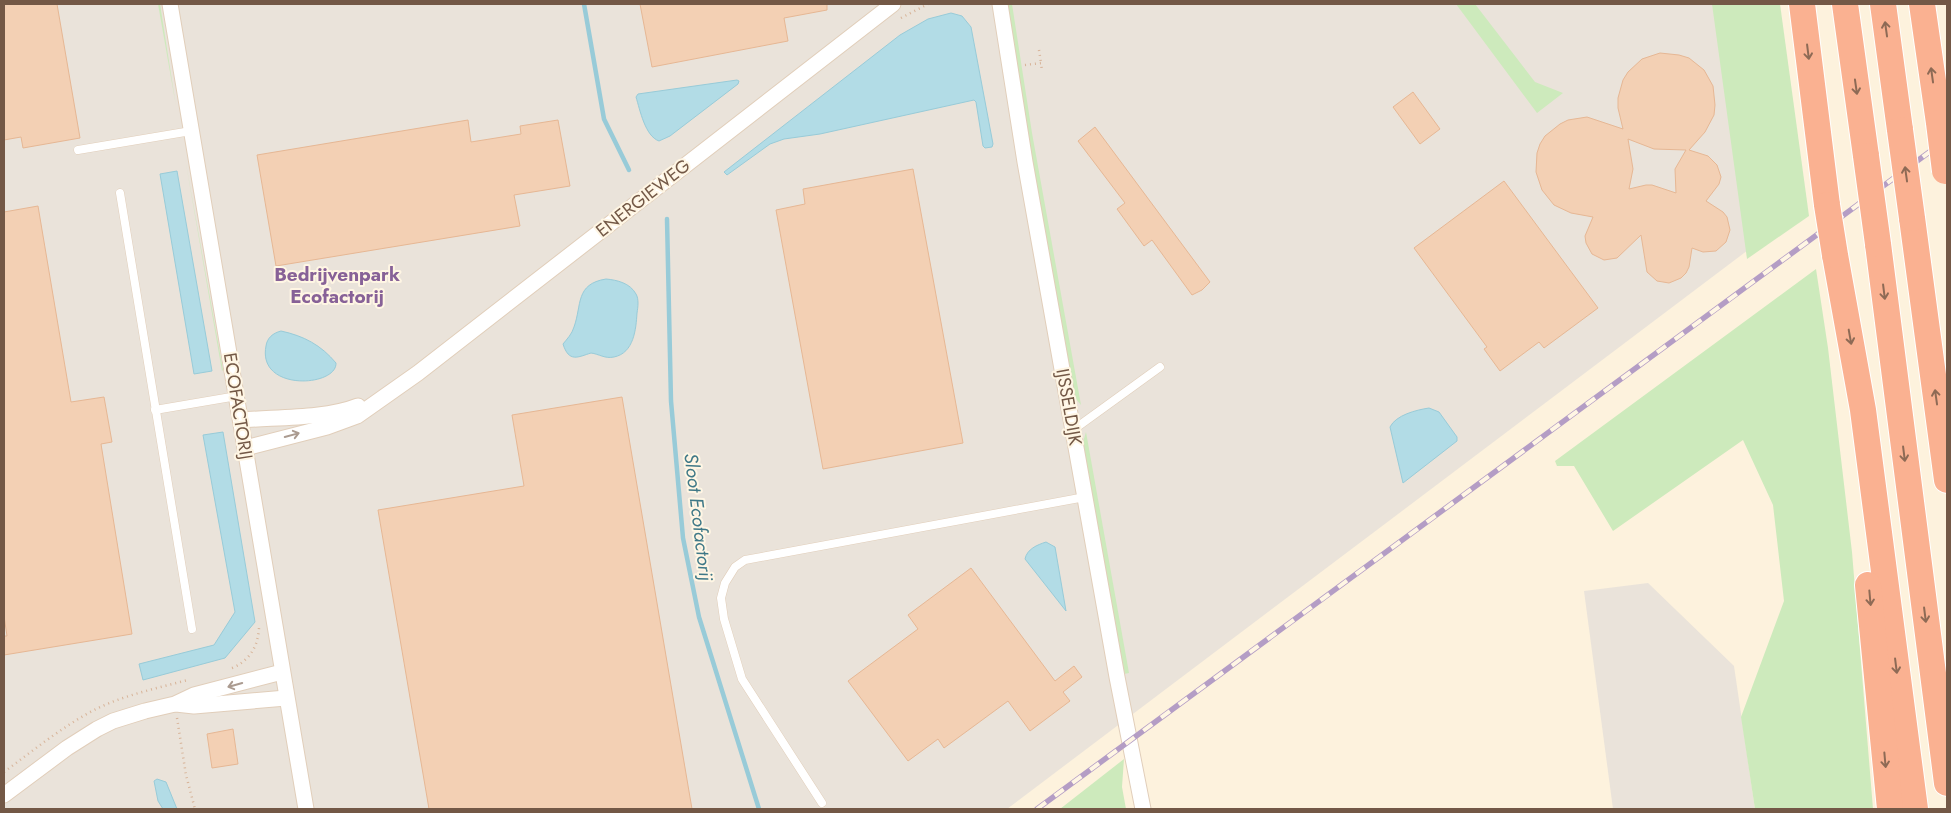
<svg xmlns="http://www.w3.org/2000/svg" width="1951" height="813" font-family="Jost,sans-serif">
  <rect width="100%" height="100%" fill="#fdf2dd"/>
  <g fill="#eae3da">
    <polygon points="4,4 1736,4 1764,238 1007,809 4,809"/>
    <polygon points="1648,583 1734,666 1755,809 1613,809 1584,591"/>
  </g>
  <g fill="#cdeabc">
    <polygon points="158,4 160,4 176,106"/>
    <polygon points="1007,4 1012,4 1032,133 1081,405 1075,398 1024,113"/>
    <polygon points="1456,4 1475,4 1535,82 1563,93 1537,113"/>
    <polygon points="1712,4 1780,4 1809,216 1747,259"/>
    <polygon points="185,158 223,370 222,371"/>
    <polygon points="1816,269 1828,348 1852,552 1873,809 1755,809 1741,717 1784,601 1773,505 1743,440 1613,531 1574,466 1557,466 1555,461"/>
    <polygon points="1086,432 1129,673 1124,674 1085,497 1083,442"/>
    <polygon points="1124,759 1122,787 1126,809 1060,809"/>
  </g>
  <g fill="#b2dce6" stroke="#98cbd8">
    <polygon points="951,13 962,16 971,27 993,144 992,147 985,148 983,146 976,102 974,100 820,134 784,139 770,144 727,175 724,172 900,35 928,19"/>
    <path d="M 737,80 L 739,81 L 738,84 L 670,136 L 659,141 C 645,136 640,110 636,97 L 638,94 Z"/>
    <polygon points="177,171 212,371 194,374 160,174"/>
    <path d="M 606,279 C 617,280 630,283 636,294 C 639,299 638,307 637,313 C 636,329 634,353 614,357 C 605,359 599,354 591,353 C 578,357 569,363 563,344 C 567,339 572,334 574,327 C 582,305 575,284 606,279 Z"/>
    <path d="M 281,331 C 304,336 321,345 336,363 C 337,387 257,392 266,346 C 267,338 273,333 281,331 Z"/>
    <path d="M 1429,408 L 1439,412 L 1457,437 L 1457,441 L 1403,483 L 1390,427 C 1396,415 1416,410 1429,408 Z"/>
    <polygon points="223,432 255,622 225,658 143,680 139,664 214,645 235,612 203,435"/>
    <path d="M 1046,542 L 1055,547 L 1066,611 L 1025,559 C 1027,549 1037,545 1046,542 Z"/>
    <polygon points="157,779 166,782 177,809 163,809 158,801 154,781"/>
  </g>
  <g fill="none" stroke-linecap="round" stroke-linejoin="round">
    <g stroke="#98cbd8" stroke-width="4.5">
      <polyline points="584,4 604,119 629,170"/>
      <polyline points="667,219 671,401 683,538 699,617 759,809"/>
    </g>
  </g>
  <g fill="#f3d0b4" stroke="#e6b794" fill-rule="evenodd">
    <polygon points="4,4 57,4 80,138 23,148 21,137 4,140"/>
    <polygon points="640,4 827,4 827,10 784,18 788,41 652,67"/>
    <path d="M 1660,53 L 1679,55 L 1689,58 L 1704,70 L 1713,86 L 1715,105 L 1714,115 L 1705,132 L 1689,150 L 1708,156 L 1717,165 L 1721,177 L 1719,184 L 1706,201 L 1723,212 L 1727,217 L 1730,230 L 1726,242 L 1716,251 L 1703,252 L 1692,248 L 1689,267 L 1686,273 L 1681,278 L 1669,283 L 1657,281 L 1647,272 L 1641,235 L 1617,258 L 1604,260 L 1592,254 L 1586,243 L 1585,236 L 1593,217 L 1571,213 L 1554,205 L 1542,190 L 1536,172 L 1537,153 L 1540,144 L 1545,136 L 1560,124 L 1568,120 L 1587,117 L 1623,129 L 1618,108 L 1618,98 L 1623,80 L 1628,72 L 1642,59 ZM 1628,139 L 1654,149 L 1686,150 L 1675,169 L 1676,193 L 1652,185 L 1646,185 L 1629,189 L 1633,169 Z"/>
    <polygon points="1413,92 1440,129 1420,144 1393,107"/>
    <polygon points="468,120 471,142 521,134 520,126 558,120 570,186 514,195 520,226 276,266 257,155"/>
    <polygon points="1095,127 1210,282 1202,290 1192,295 1152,240 1144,246 1117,209 1125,203 1078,141"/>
    <polygon points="913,169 963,443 823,469 776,210 805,204 803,189"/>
    <polygon points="1504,181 1598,308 1544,348 1539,342 1500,371 1484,349 1487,347 1414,248"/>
    <polygon points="38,206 71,402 104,397 112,442 101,444 132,634 4,655 4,636 7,636 4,616 4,212"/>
    <polygon points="622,397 692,809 429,809 378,510 524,486 512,415"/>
    <polygon points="971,568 1055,681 1074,666 1082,677 1063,692 1070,701 1030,731 1008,701 944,748 938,739 908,761 848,681 918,629 908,615"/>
    <polygon points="233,729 238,764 212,768 207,734"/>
  </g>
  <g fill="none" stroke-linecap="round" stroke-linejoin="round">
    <g stroke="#e1ceba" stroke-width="9">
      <g id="lane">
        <polyline points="78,150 191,131"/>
        <polyline points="120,193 192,629"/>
        <polyline points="155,410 237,396"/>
        <polyline points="1073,430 1160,367"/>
        <polyline points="822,803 742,679 724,619 721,598 725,583 735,567 745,560 1085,497"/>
      </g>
    </g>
    <g stroke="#e1ceba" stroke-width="17">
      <g id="street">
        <polyline points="170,4 306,809"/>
        <polyline points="1000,4 1025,162 1117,677 1143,809"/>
        <path d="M 241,420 C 277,417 325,419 358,406"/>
        <polyline points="245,448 327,427 357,416 418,373 893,4"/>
        <polyline points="176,704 194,706 286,698"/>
        <polyline points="4,795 67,748 97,729 113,721 145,711 175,704 194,695 282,672"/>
      </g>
    </g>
    <g stroke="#fff" stroke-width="28">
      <g id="highway">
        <polyline points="1802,4 1827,205"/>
        <polyline points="1845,4 1866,156"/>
        <polyline points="1883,4 1900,130"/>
        <polyline points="1922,4 1939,123"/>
        <polyline points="1912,218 1947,480"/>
        <polyline points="1878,244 1947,783"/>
        <polyline points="1835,255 1863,410 1915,809"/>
        <polyline points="1868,585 1890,809"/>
      </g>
    </g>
    <g stroke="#d7b398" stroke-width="2.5" stroke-dasharray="1 4" stroke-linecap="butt">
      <polyline points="901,18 928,4"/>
      <polyline points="1039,50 1041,63"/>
      <polyline points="1025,65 1041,63 1042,71"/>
      <path d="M 232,668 C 249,661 258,647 259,628"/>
      <polyline points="177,718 186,775 195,809"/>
      <path d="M 4,772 C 34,750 63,726 96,709 C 125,695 157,688 188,680"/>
    </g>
    <use href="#lane" stroke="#fff" stroke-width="8"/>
    <use href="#street" stroke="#fff" stroke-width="15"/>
    <use href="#highway" stroke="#fab191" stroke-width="26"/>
    <g stroke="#b49dc5" stroke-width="5.5">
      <polyline id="rail" points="1037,809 1947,139"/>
    </g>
    <use href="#rail" stroke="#fff6e4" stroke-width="4" stroke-dasharray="11" stroke-linecap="butt"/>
    <g stroke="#fff" stroke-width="28" stroke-linecap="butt">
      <g id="highway-bridge">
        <polyline points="1939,123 1945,171"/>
        <polyline points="1900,130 1912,218"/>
        <polyline points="1866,156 1878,244"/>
        <polyline points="1827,205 1835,255"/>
      </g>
    </g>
    <use href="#highway-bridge" stroke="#fab191" stroke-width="26"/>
  </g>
  <defs><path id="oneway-shaft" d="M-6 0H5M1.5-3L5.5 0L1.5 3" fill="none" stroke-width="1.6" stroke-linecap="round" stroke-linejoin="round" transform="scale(1.25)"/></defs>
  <g stroke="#8e6a55">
    <use href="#oneway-shaft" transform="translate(1886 29) rotate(-98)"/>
    <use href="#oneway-shaft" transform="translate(1808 52) rotate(83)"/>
    <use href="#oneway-shaft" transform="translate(1932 75) rotate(-98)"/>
    <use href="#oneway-shaft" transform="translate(1856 87) rotate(82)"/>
    <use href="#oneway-shaft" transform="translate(1906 174) rotate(-98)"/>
    <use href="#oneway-shaft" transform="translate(1884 292) rotate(83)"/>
    <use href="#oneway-shaft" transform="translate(1850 337) rotate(80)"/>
    <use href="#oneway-shaft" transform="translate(1936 397) rotate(-98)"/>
    <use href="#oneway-shaft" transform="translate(1904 454) rotate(83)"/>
    <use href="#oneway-shaft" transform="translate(1870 598) rotate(85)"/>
    <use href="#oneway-shaft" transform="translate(1925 615) rotate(83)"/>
    <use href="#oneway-shaft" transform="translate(1896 666) rotate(83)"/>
    <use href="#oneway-shaft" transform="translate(1885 760) rotate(85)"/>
  </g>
  <g stroke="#ab9b90">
    <use href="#oneway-shaft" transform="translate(292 435) rotate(-15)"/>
    <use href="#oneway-shaft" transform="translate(235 685) rotate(164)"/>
  </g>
  <g text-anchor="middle" stroke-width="4" stroke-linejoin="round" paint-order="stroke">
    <g font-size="18" fill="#735846" stroke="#fff6e4">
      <text transform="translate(643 198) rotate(-38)" y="6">ENERGIEWEG</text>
      <text transform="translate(238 406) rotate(81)" y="6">ECOFACTORIJ</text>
      <text transform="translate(1069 407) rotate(80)" y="6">IJSSELDIJK</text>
    </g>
    <g font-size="19" font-weight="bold" fill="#876197" stroke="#fff6e4">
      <text x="337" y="281">Bedrijvenpark<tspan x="337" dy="22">Ecofactorij</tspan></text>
    </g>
    <g font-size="19" font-style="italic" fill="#3f7887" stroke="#fff6e4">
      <text transform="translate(699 517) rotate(83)" y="7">Sloot Ecofactorij</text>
    </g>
  </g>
  <rect width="1951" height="813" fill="none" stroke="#735846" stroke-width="10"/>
</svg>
